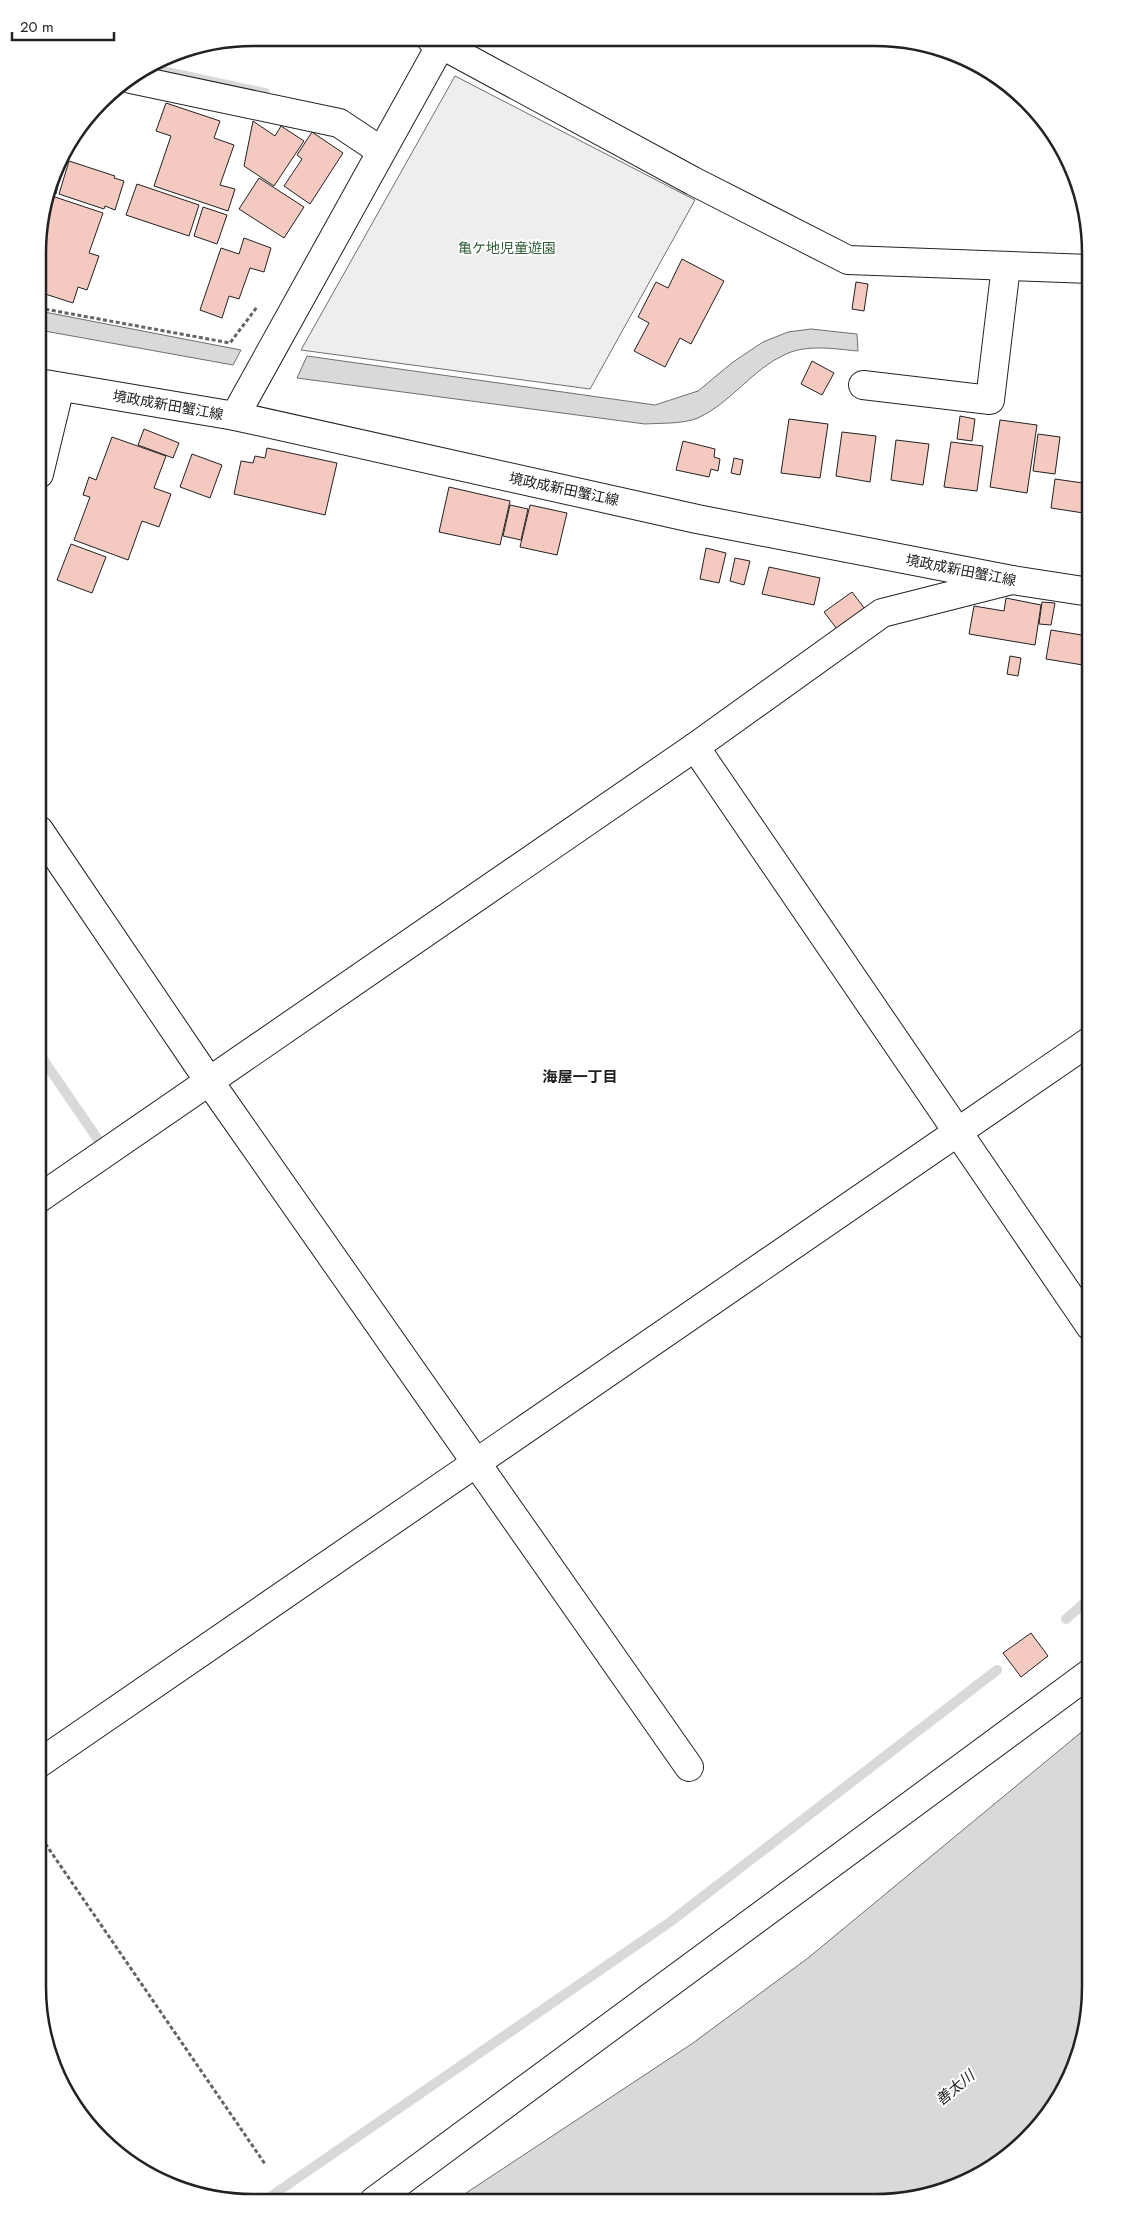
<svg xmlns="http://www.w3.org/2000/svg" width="1128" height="2240" font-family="Jost,'Noto Sans JP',sans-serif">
  <rect width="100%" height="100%" fill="#fff"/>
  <polygon fill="#eee" stroke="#6f6f6f" points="455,76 695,200 590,389 301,350"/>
  <g fill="#d9d9d9" stroke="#6f6f6f">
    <polygon points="39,311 241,350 233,365 39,330"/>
    <path d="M 811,329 L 857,334 L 858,351 C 835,349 808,344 786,354 C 752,369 731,403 698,418 C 683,424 661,423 645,424 L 297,378 L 307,356 L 655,405 L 698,391 L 733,362 L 763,342 L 788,332 Z"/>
    <polygon points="1090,1725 1090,2001 1074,2069 1046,2118 995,2166 944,2191 875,2202 454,2201 693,2043 808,1958"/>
  </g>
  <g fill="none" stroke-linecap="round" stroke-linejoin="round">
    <g stroke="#d9d9d9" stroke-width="10">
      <polyline points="148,68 265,93"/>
      <polyline points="38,1052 99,1141"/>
      <polyline points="1066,1619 1090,1598"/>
      <polyline points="264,2201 670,1922 997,1670"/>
    </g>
  </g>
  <g fill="#f3c9c0" stroke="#222">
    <polygon points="166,103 220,121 214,138 234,145 220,185 235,189 228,211 154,186 171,136 156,131"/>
    <polygon points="253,121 275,136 281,126 304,141 274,186 244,166"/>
    <polygon points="312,132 343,153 310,204 284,186 302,159 297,155"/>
    <polygon points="69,161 115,176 114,178 124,181 115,210 105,206 104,209 59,194"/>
    <polygon points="56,171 61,172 56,194 49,193"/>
    <polygon points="259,178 304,207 284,238 239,209"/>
    <polygon points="137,184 199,205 189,236 126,215"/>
    <polygon points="49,195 103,213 89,253 99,256 87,290 78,287 73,303 39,292 39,225"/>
    <polygon points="203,207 227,215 217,244 194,236"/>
    <polygon points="244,238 271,248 264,272 250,268 239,299 229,296 222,318 200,310 221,248 239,254"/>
    <polygon points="682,259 724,281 691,344 680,338 665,367 634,351 649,323 638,317 656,282 668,288"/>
    <polygon points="856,282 868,284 864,311 852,309"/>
    <polygon points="812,361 834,373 822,395 801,384"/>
    <polygon points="960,416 975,419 972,441 957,439"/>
    <polygon points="789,419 828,424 820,478 781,473"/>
    <polygon points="1000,420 1037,425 1027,493 990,487"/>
    <polygon points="144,429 179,443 173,458 138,445"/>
    <polygon points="842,432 876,436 870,482 836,476"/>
    <polygon points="1038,434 1060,437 1055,474 1033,471"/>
    <polygon points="112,437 166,456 154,488 171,494 159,527 142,521 128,560 74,540 90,497 83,495 89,477 96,480"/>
    <polygon points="896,440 929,444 923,485 891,480"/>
    <polygon points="683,441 715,449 714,457 720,459 718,471 711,469 709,477 676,470"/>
    <polygon points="951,442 983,446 977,491 944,487"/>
    <polygon points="267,448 337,463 325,515 234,494 241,461 253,463 255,456 265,458"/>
    <polygon points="192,454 222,465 210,498 180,487"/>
    <polygon points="734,458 743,460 740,475 731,473"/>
    <polygon points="1055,479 1090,484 1090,514 1051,508"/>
    <polygon points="449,487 510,501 500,545 439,532"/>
    <polygon points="510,505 528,509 521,540 503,536"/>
    <polygon points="530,505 567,513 557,555 520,547"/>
    <polygon points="71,544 106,557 92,593 57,580"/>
    <polygon points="706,548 726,553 719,583 700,579"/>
    <polygon points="735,558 750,561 744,585 730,581"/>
    <polygon points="769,567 820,578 814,605 762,594"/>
    <polygon points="852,592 865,609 837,629 824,612"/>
    <polygon points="1006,598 1041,605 1035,645 969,634 974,606 1004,611"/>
    <polygon points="1042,602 1055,603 1051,625 1039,624"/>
    <polygon points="1051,630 1088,636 1083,665 1046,659"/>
    <polygon points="1090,642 1090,664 1087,663"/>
    <polygon points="1010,656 1021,658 1018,676 1007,674"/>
    <polygon points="1031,1633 1048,1656 1021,1677 1003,1653"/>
  </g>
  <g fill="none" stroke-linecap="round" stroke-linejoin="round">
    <g stroke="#222" stroke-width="30">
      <g id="minor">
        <polyline points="431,39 693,181 848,260 1090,269"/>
        <polyline points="131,79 339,123 381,151"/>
        <polyline points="863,385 990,400 1006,266"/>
        <polyline points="235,416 444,39"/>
        <polyline points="39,474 60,387"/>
        <polyline points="695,747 1090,1326"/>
        <polyline points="39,830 209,1081 689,1767"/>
        <polyline points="38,1199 695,747 882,613 1012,580"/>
        <polyline points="38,1764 1090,1041"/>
        <polyline points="374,2201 1090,1673"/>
      </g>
    </g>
    <g stroke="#222" stroke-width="30">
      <polyline id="major" points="39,383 235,416 697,519 1012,580 1090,592"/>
    </g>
    <g stroke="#646464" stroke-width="3" stroke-dasharray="4 2.5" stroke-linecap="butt">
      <polyline points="39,308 230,343 257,307"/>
      <polyline points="38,1833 265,2164"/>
    </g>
    <use href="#minor" stroke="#fff" stroke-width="28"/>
    <use href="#major" stroke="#fff" stroke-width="28"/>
  </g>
  <g text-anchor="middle" stroke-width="4" stroke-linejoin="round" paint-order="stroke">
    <g font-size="14" fill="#2f5e38" stroke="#fff">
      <text x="507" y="253">亀ケ地児童遊園</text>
    </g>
    <g font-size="14" fill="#222" stroke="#fff">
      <text transform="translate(168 405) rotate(10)" y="5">境政成新田蟹江線</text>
      <text transform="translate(564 489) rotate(12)" y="5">境政成新田蟹江線</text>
      <text transform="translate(961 570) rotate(11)" y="5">境政成新田蟹江線</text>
    </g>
    <g font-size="15" font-weight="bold" fill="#222" stroke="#fff">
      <text x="580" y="1082">海屋一丁目</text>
    </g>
    <g font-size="15" font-style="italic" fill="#222" stroke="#fff">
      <text transform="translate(955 2088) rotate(-40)" y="5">善太川</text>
    </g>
  </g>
  <path d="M0 0H1128V2240H0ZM253 46H875A207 207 0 0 1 1082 253V1987A207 207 0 0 1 875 2194H253A207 207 0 0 1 46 1987V253A207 207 0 0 1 253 46Z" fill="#fff" fill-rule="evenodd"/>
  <path fill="none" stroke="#222" stroke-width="2.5" d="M253 46H875A207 207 0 0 1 1082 253V1987A207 207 0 0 1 875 2194H253A207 207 0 0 1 46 1987V253A207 207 0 0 1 253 46Z"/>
  <path d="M12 32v8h102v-8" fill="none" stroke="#222222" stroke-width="2.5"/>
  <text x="20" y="32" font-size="15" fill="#222222" stroke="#ffffff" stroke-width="4" paint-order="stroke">20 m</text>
</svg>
